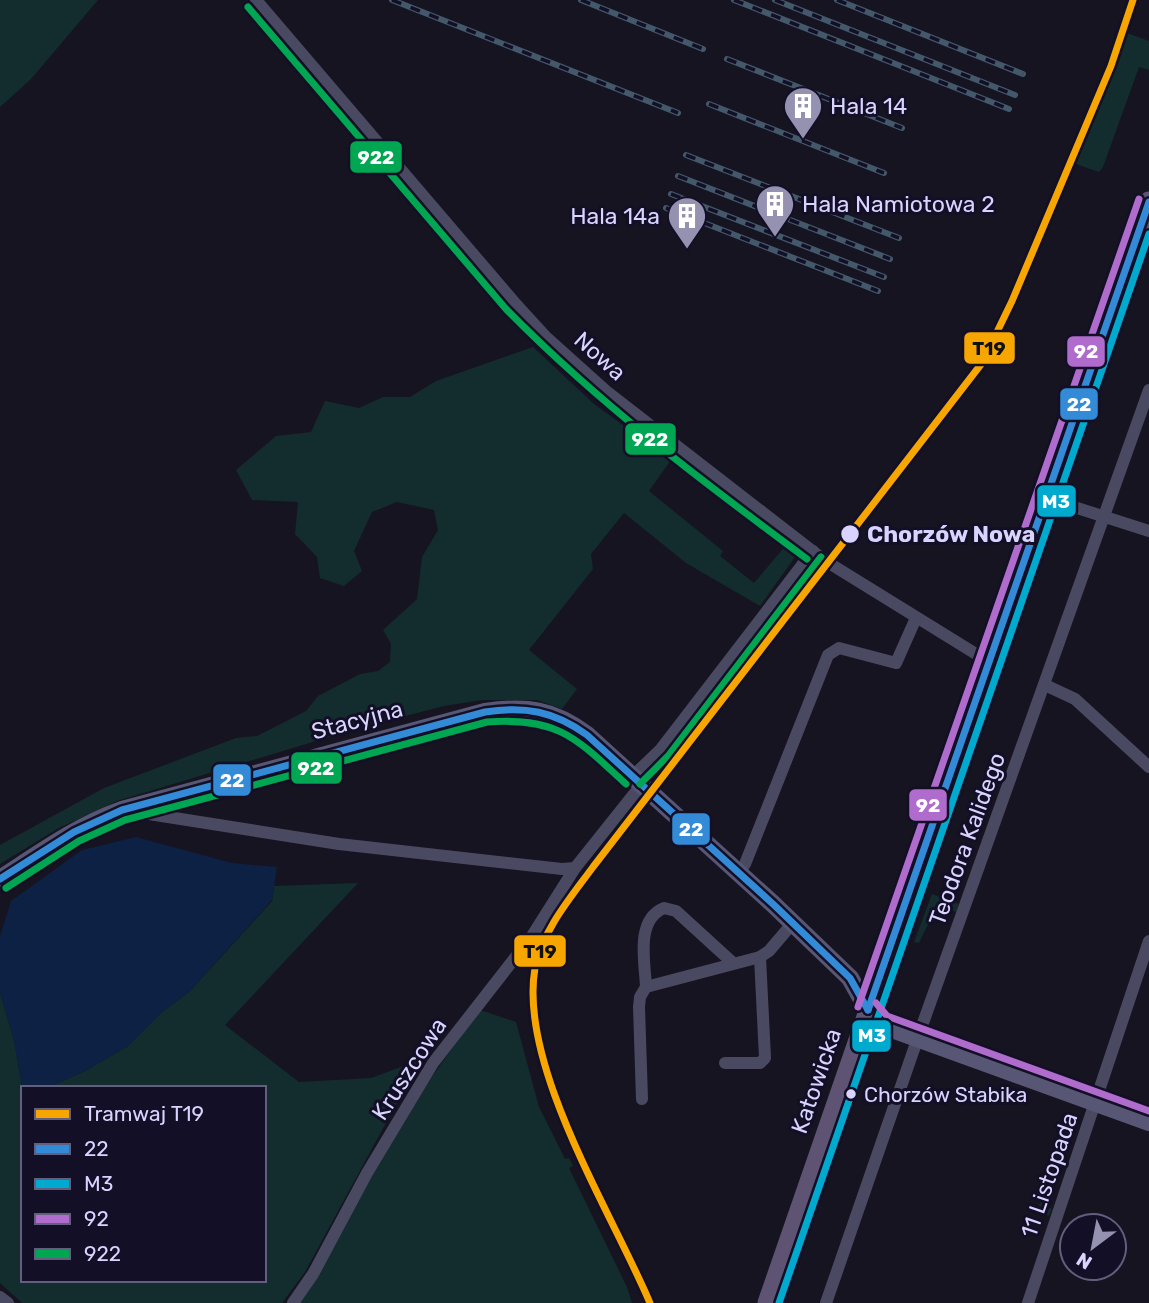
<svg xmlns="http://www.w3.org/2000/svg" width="1149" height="1303" font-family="Rubik,sans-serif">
  <rect width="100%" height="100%" fill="#161421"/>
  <g fill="#132c2d">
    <polygon points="0,0 98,0 31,79 0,107"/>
    <polygon points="1127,33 1149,41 1149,70 1139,67 1103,167 1099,172 1073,163"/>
    <polygon points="533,347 594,404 671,460 649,491 723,551 720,556 754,583 787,544 794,551 795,557 760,606 686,563 624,513 591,554 593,569 529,650 577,689 562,709 537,700 483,700 444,706 359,728 117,801 57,829 0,864 0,845 104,788 236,738 257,736 306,711 318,696 360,674 378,671 390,662 391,644 383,630 417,599 422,557 438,530 434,510 397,502 372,512 354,551 362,571 344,586 320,578 317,557 295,534 298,502 252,500 236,470 276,436 311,432 325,401 359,408 383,397 410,397 436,381"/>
    <polygon points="358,883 225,1025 299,1082 371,1078 420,1060 305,1272 282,1303 22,1303 0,1283 0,993 14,1040 23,1092 23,1280 264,1280 264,1088 47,1088 85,1071 128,1046 162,1012 190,991 272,901 274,886"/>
    <polygon points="932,894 959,904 956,912 940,907 934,912 919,943 914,942"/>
    <polygon points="480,1010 516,1022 539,1107 565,1159 569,1158 573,1166 569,1168 627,1287 632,1303 300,1303 402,1118"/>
    <polygon points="1070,1115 1080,1118 1078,1124 1071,1121 1042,1205 1052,1209 1049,1216 1037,1212"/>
  </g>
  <polygon fill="#0d2144" points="136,837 232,863 277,867 272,900 190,991 162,1012 128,1046 85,1071 47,1088 23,1088 23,1092 14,1040 0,993 0,936 11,901 82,850"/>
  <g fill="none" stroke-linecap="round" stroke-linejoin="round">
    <g stroke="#4a4962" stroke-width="12">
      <polyline points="256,0 514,302 546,337 606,391 824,560 989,662"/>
      <polyline points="1046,498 1149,531"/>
      <polyline points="1045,685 1075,699 1149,767"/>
      <polyline points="633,776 661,749 813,551"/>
      <polyline points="130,811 339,844 562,869 575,868 642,784"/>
      <polyline points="739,873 745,864 828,655 839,648 896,663 916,618"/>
      <path d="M 646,987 C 645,962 635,920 664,908 L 676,911 L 733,963"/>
      <polyline points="725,1063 760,1063 765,1058 760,957"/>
      <polyline points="642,1099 639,1007 640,997 646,987 760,957 769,951 792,924"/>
      <polyline points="0,1297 8,1303"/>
      <polyline points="293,1303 313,1274 367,1173 433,1063 532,936 575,868"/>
      <polyline points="826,1303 923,1023 1149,390"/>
      <polyline points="1028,1303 1149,941"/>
    </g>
    <path stroke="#575674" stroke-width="18" d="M 0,879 C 40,853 77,826 122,810 L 485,712 C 526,706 553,709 587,735 L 773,904 L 850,978 L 868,1010 L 881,1025 L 1149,1122"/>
    <polyline stroke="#5e5373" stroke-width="21" points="768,1303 1149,202"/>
    <g stroke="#43596b" stroke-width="6">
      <g id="rail">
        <polyline points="392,0 678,113"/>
        <polyline points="581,0 703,49"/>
        <polyline points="734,0 1009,109"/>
        <polyline points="775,0 1015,95"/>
        <polyline points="837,0 1023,74"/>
        <polyline points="727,59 902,128"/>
        <polyline points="709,104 884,173"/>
        <polyline points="686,155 899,238"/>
        <polyline points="678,176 890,259"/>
        <polyline points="671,194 884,277"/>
        <polyline points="666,208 878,291"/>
      </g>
    </g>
    <use href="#rail" stroke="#130f26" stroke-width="3.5" stroke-dasharray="10" stroke-linecap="butt"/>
    <g stroke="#130f26" stroke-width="12">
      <g id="bus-1">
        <path d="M 0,879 L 74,832 L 122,810 L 485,712 C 525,706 554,711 587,735 L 773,904 L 850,978 L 868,1010"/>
        <polyline points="868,1010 1149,202"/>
      </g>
    </g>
    <g stroke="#130f26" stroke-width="12">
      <polyline id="bus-2" points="779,1303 1149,234"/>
    </g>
    <g stroke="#130f26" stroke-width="12">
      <g id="bus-3">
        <polyline points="876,1003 887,1016 1149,1111"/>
        <polyline points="858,1007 1139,199"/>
      </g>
    </g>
    <g stroke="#130f26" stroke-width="12">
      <g id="bus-4">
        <path d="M 248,7 L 506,309 C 598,403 702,481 807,559"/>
        <polyline points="640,784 669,755 821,557"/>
        <path d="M 6,888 L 79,841 L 125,820 L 487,722 C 559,717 576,738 626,784"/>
      </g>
    </g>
    <use href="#bus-1" stroke="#338bd7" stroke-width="7"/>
    <use href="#bus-2" stroke="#00a9ce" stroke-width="7"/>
    <use href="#bus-3" stroke="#b06ccc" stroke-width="7"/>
    <use href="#bus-4" stroke="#00a651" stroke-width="7"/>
    <g stroke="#130f26" stroke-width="12">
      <path id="tram-1" d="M 650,1303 C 612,1213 518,1065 535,968 C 542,931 571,897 593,867 L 982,363 L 1012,301 L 1111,66 L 1133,0"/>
    </g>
    <use href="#tram-1" stroke="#f7a600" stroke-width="7"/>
  </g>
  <defs>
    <g id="building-pin" transform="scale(2.0125)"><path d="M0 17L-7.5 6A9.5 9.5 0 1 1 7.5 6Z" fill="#9591b1" stroke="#130f26"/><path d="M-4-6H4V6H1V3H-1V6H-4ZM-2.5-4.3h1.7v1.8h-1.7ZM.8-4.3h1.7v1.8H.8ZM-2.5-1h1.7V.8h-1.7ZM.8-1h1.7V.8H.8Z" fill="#fff"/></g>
  </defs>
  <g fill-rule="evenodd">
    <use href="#building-pin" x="803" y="106"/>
    <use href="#building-pin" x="775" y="204"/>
    <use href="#building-pin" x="687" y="216"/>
  </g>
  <g fill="#d9d4ff" stroke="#130f26" stroke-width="2.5">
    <circle cx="850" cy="534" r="10"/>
    <circle cx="851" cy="1094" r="6"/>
  </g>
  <g text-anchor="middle" stroke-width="6" stroke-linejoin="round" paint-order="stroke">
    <g font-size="21" fill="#d9d4ff" stroke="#130f26" text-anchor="start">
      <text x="864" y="1102">Chorzów Stabika</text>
    </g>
    <g font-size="23" fill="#d9d4ff" stroke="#130f26" text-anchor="start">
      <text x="830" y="114">Hala 14</text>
      <text x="802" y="212">Hala Namiotowa 2</text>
      <text x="660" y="224" text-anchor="end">Hala 14a</text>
    </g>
    <g font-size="23" fill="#d9d4ff" stroke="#130f26">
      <text transform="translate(600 356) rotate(42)" y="8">Nowa</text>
      <text transform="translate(357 720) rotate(-15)" y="8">Stacyjna</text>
      <text transform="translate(967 839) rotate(-70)" y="8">Teodora Kalidego</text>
      <text transform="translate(409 1069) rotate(-57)" y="8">Kruszcowa</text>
      <text transform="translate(816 1081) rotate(-71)" y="8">Katowicka</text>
      <text transform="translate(1049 1175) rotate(-71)" y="8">11 Listopada</text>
    </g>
    <g font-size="23" font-weight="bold" fill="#d9d4ff" stroke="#130f26" text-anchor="start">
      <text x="867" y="542">Chorzów Nowa</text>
    </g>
  </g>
  <g stroke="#130f26" stroke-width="2.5">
    <rect x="349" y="140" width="54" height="34" rx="7" fill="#00a651"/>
    <rect x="963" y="331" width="53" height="34" rx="7" fill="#f7a600"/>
    <rect x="1066" y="335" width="40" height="33" rx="7" fill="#b06ccc"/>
    <rect x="1059" y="387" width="40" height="34" rx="7" fill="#338bd7"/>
    <rect x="624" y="422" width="53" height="34" rx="7" fill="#00a651"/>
    <rect x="1036" y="484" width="41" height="34" rx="7" fill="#00a9ce"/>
    <rect x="290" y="751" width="53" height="34" rx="7" fill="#00a651"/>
    <rect x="212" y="763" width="40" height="34" rx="7" fill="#338bd7"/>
    <rect x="908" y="788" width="40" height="34" rx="7" fill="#b06ccc"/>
    <rect x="671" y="812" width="40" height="34" rx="7" fill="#338bd7"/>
    <rect x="513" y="934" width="54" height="34" rx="7" fill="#f7a600"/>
    <rect x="851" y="1019" width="41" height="34" rx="7" fill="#00a9ce"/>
  </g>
  <g font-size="19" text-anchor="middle" font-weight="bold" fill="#fff">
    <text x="376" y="164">922</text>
    <text x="1086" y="358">92</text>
    <text x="1079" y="411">22</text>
    <text x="650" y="446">922</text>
    <text x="1056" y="508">M3</text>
    <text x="316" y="775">922</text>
    <text x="232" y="787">22</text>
    <text x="928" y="812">92</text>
    <text x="691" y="836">22</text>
    <text x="872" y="1042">M3</text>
  </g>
  <g font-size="19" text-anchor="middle" font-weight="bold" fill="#111">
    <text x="989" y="355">T19</text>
    <text x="540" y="958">T19</text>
  </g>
  <rect x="21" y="1086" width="245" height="196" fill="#130f26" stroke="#625e7d" stroke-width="2"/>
  <rect x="35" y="1109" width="35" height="10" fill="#f7a600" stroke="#625e7d" stroke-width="2"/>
  <text x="84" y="1121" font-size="21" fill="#d9d4ff">Tramwaj T19</text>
  <rect x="35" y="1144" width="35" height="10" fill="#338bd7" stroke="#625e7d" stroke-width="2"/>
  <text x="84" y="1156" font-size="21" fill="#d9d4ff">22</text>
  <rect x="35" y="1179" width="35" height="10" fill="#00a9ce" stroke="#625e7d" stroke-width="2"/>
  <text x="84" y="1191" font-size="21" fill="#d9d4ff">M3</text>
  <rect x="35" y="1214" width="35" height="10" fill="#b06ccc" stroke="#625e7d" stroke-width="2"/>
  <text x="84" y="1226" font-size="21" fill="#d9d4ff">92</text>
  <rect x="35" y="1249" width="35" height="10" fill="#00a651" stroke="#625e7d" stroke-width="2"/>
  <text x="84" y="1261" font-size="21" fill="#d9d4ff">922</text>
  <g transform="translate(1093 1247) rotate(212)"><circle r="33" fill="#130f26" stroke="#625e7d" stroke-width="2"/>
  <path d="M0-5L12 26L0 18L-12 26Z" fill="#9591b1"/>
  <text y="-10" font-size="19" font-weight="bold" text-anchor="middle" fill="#d9d4ff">N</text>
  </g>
</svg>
